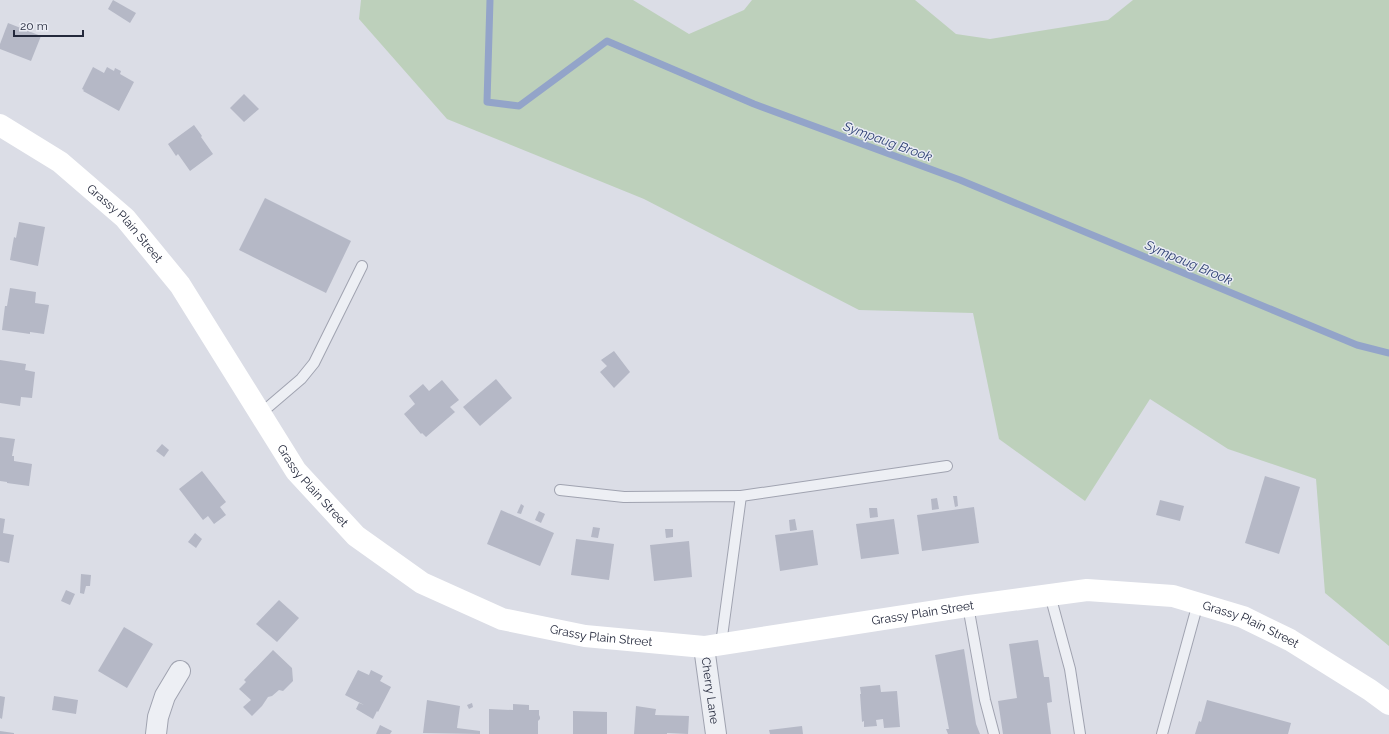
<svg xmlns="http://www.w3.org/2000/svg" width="1389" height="734" font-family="Raleway,sans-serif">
  <rect width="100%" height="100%" fill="#dbdde6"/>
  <polygon fill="#bdd0bb" points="361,0 633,0 689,34 744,10 752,0 915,0 956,34 990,39 1108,20 1133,0 1389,0 1389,646 1325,593 1316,479 1228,449 1150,399 1085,501 999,439 973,313 859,310 644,199 447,119 359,19"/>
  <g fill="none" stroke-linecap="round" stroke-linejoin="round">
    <polyline stroke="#93a4c9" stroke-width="7" points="490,0 487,102 519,106 607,41 754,104 960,180 1357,345 1389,353"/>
  </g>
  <g fill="#b5b8c6">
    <polygon points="113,0 136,13 130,23 108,9"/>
    <polygon points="8,23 41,36 31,61 0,49 0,44"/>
    <polygon points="93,67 104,73 107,67 114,71 115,68 121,71 120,74 134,82 119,111 83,91 84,90 82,89"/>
    <polygon points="244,94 259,109 244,122 230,108"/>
    <polygon points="194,125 202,136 201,137 213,154 190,171 178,154 176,156 168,144"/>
    <polygon points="265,198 351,241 326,293 239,250"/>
    <polygon points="19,222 45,227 38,266 10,260 14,237 16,238"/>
    <polygon points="10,288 36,292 35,303 49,305 44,334 30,332 30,334 2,330 5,306 7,306"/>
    <polygon points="614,351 630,372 614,388 600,372 607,366 601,360"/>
    <polygon points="0,360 26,364 25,370 35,372 32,398 21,397 20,406 0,403"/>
    <polygon points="496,379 512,398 480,426 463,407"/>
    <polygon points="442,380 459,400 450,407 455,412 426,437 422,433 421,434 404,414 415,404 409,396 423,384 429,391"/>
    <polygon points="0,437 15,439 12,456 14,456 14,461 32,464 29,486 7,483 7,482 0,481"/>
    <polygon points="162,444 169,450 164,457 156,451"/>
    <polygon points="202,471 226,502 220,507 226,515 214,524 208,516 203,520 179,489"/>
    <polygon points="1265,476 1300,487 1279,554 1245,543"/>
    <polygon points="953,496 957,496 958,506 955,507"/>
    <polygon points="937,498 939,509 932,510 931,499"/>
    <polygon points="1160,500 1184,506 1180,521 1156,515"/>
    <polygon points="521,504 524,506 521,514 517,513"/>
    <polygon points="974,507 979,543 922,551 917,515"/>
    <polygon points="869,508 877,508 878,517 870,518"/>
    <polygon points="501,510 554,533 540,566 487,544"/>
    <polygon points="539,511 545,514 541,523 535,520"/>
    <polygon points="0,518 5,519 3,533 14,535 9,563 0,561"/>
    <polygon points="795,519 797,530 790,531 789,520"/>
    <polygon points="894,519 899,554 861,559 856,524"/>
    <polygon points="593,527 600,528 598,538 591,537"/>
    <polygon points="665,529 673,529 673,537 666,538"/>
    <polygon points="813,530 818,565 780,571 775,535"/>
    <polygon points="195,533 202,539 196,548 188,542"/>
    <polygon points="576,539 614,544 609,580 571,575"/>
    <polygon points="689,541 692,577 654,581 650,545"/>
    <polygon points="81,574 91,575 90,586 86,586 84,594 80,593"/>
    <polygon points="66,590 75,594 70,605 61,601"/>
    <polygon points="279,600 299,618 277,642 256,624"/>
    <polygon points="124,627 153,644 127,688 98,671"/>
    <polygon points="1038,640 1044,677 1049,677 1052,702 1047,703 1051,734 1003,734 998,701 1017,698 1009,644"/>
    <polygon points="964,649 976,724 980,734 948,734 946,729 949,729 935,655"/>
    <polygon points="273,650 292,668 293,681 283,691 279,690 272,696 268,697 262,706 252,716 243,707 251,700 239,689 246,682 244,680"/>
    <polygon points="358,670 369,675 371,670 383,676 380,681 391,687 378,712 377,711 373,719 356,709 359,703 364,705 345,695"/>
    <polygon points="880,685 881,692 897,691 900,727 884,728 883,719 876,720 877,726 864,727 864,721 862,722 860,694 861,694 860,687"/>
    <polygon points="0,696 5,697 2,719 0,718"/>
    <polygon points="54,696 78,700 76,714 52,710"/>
    <polygon points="427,700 460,706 457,728 480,731 480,734 423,733"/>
    <polygon points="1207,700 1291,723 1288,734 1195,734 1199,721 1201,722"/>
    <polygon points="472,703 473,707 469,709 467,705"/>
    <polygon points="513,704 529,705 529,710 539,710 539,715 540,717 540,719 538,721 538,734 489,734 489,709 513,710"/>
    <polygon points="636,706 656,709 655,715 689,716 688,734 667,733 667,734 634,734"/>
    <polygon points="573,711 607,712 607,734 573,734"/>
    <polygon points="380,725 392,731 390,734 376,734"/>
    <polygon points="802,726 803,734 770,734 769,730"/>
    <polygon points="0,731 14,733 14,734 0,734"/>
  </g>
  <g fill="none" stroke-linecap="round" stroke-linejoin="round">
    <g stroke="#a0a3b0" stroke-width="12">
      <g id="lane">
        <polyline points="260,414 301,379 314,363 362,266"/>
        <polyline points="560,490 624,497 741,496 721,644"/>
        <polyline points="741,496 947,466"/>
        <polyline points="1050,595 1070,669 1080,734"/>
        <polyline points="968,606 985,700 994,734"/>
        <polyline points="1162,734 1198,603"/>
      </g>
    </g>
    <g stroke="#a0a3b0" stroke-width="22">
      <g id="street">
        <path id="s1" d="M 704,647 L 716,734"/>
        <polyline points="156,734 158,717 165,696 180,671"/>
      </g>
    </g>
    <use href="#lane" stroke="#edeff4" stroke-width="10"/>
    <use href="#street" stroke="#edeff4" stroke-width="20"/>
    <path stroke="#fff" stroke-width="22" id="s2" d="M 0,125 L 60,162 L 125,218 L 180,285 L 296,471 L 356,536 L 422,583 L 502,619 L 585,636 L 704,647 L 968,606 L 1087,590 L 1173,596 L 1243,617 L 1290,640 L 1370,690 L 1389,704"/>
  </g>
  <g text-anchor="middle" stroke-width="3" stroke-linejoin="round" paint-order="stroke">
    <g font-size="12" fill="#24293c" stroke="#eaecf4">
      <text dy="4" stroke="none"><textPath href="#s2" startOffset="160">Grassy Plain Street</textPath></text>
      <text dy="4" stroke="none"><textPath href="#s2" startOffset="484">Grassy Plain Street</textPath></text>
      <text dy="4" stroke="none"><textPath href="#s2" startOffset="1145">Grassy Plain Street</textPath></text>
      <text dy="4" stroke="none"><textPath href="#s2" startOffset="1480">Grassy Plain Street</textPath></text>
      <text dy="4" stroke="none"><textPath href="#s2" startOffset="820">Grassy Plain Street</textPath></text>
      <text dy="4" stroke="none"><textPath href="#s1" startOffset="44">Cherry Lane</textPath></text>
    </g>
    <g font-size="13" font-style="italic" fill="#2d4072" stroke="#eaecf4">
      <text transform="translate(888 141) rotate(20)" y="5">Sympaug Brook</text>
      <text transform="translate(1189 262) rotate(23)" y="5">Sympaug Brook</text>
    </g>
  </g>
  <path d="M14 30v6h69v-6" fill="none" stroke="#24293c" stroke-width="2"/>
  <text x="20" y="30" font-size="12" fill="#24293c" stroke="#eaecf4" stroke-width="3" paint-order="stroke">20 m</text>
</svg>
